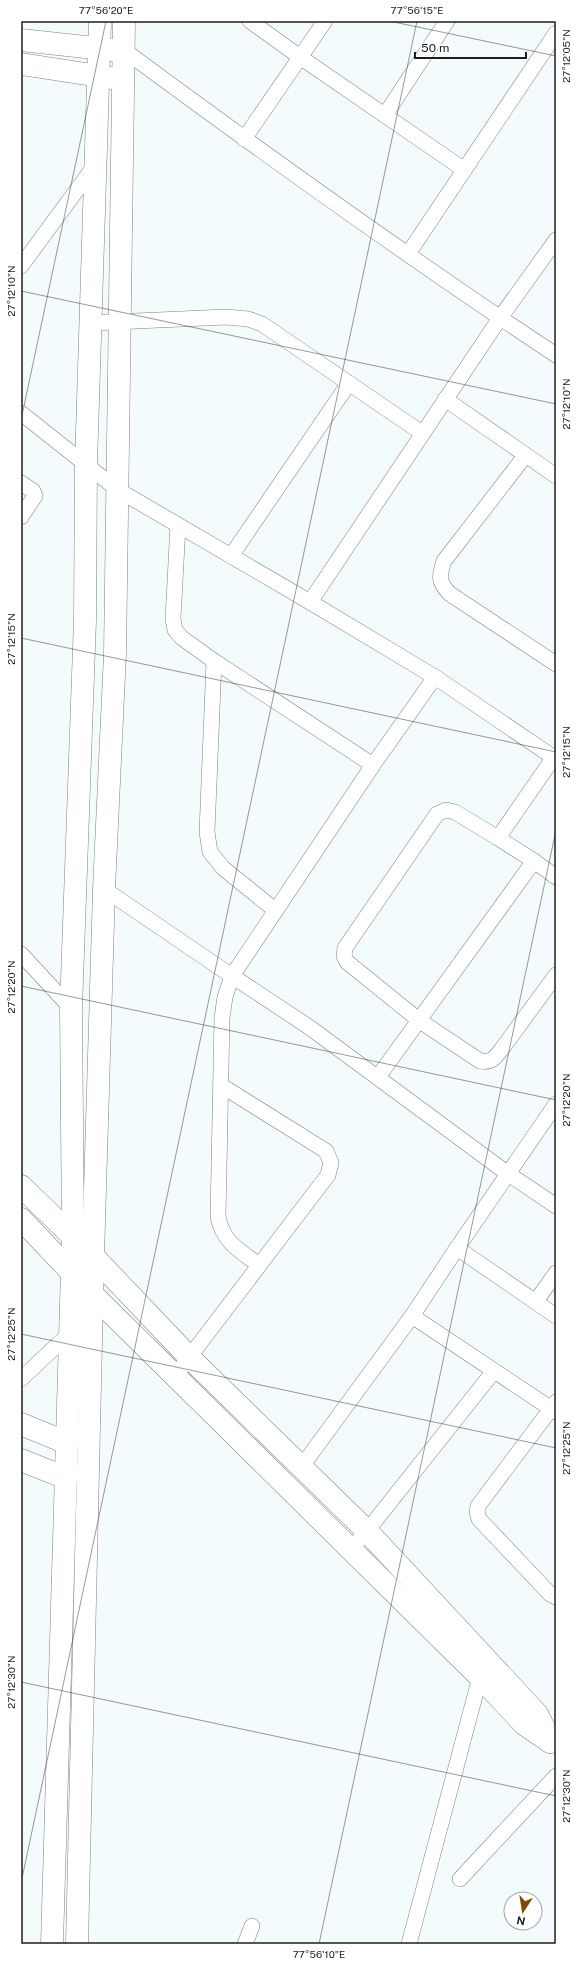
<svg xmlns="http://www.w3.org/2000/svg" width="577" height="1965" font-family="'Public Sans',sans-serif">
  <rect width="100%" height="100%" fill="#f4fbfc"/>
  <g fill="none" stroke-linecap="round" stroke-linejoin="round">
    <g stroke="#7c8383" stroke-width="16">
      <g id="street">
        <polyline points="250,21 300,57 463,169"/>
        <path d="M 125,51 C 266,155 409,258 556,355"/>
        <polyline points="385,115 447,21"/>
        <polyline points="244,139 325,21"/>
        <polyline points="408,254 556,33"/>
        <polyline points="21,266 96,164"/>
        <polyline points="91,323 226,317 248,319 262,324 422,433"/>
        <polyline points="445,399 556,476"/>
        <polyline points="21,413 118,490 310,602 435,677 556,759"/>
        <path d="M 525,456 L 444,561 C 439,576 438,582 450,594 L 556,664"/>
        <polyline points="21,483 33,491 35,496 21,517"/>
        <polyline points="178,525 173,619 175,630 182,638 214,661 373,765"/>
        <polyline points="231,556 349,383"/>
        <polyline points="310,602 500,318 556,240"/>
        <polyline points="214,661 207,832 210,852 223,868 275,910"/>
        <path d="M 498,838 L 455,812 L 446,810 L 437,814 L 345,948 L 344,956 L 347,962 L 420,1021 L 480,1061 C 491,1063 494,1059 501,1050 L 556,975"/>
        <polyline points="534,861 556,877"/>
        <polyline points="104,889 232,976 373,765 435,677"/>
        <polyline points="21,954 71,1008"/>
        <polyline points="378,1077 534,861 498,838 554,757"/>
        <polyline points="457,1248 556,1316"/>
        <path d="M 259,1265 C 239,1250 223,1242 218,1217 L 222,1018 L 225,997 L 232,976 L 309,1027 L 507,1173 L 556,1206"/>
        <polyline points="536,1301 556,1273"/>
        <polyline points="412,1316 556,1412"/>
        <polyline points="175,1376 328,1175 331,1163 326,1151 222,1086"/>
        <polyline points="21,1379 69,1334 74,1334"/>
        <polyline points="556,1402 478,1506 477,1512 479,1519 550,1594 556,1597"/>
        <polyline points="302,1466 412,1316 457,1248 556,1104"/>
        <polyline points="351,1549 367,1531 494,1371"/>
        <polyline points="460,1879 556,1776"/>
        <polyline points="245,1944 252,1926"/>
        <polyline points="409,1944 480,1677"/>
      </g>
    </g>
    <g stroke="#7c8383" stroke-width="23">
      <g id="secondary">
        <polyline points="21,40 113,50"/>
        <polyline points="21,64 112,78"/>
        <polyline points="21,1186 93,1256 190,1358 367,1531 537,1714 551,1742"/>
        <polyline points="21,1219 92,1294 480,1677 524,1724 550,1742"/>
        <polyline points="21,1424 67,1443"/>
        <polyline points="21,1460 66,1478"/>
        <polyline points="52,1944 73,1237 71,1008 85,620 86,464 100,21"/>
        <polyline points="77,1944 93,1256 104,889 115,654 124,21"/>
      </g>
    </g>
    <use href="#street" stroke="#fff" stroke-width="15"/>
    <use href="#secondary" stroke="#fff" stroke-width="22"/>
  </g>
  <path fill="none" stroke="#1c1f1f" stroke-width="1" stroke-opacity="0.45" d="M 389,21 L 556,56M 21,291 L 556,404M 21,420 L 106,21M 21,638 L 556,752M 21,986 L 556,1100M 21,1334 L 556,1448M 21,1682 L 556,1796M 21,1883 L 417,21M 319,1944 L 556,830"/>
  <rect width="577" height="1965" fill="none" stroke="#ffffff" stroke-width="44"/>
  <g transform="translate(523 1911) rotate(192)"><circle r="19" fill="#ffffff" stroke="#a4a5a5"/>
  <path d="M0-3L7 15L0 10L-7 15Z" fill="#844803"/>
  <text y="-6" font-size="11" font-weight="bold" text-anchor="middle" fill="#1c1f1f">N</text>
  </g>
  <path d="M415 52v6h111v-6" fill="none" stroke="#1c1f1f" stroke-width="2"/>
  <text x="421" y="52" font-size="12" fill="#1c1f1f" stroke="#ffffff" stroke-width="3" paint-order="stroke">50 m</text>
  <rect x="22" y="22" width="533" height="1921" fill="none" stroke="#1c1f1f" stroke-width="1.5"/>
  <g font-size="10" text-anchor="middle" fill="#1c1f1f">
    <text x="106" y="14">77°56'20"E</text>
    <text x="417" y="14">77°56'15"E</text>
    <text transform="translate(566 56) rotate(-90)" y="4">27°12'05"N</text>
    <text transform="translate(11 291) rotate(-90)" y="4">27°12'10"N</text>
    <text transform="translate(566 404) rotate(-90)" y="4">27°12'10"N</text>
    <text transform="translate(11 639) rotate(-90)" y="4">27°12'15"N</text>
    <text transform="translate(566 752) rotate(-90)" y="4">27°12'15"N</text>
    <text transform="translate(11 987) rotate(-90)" y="4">27°12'20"N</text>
    <text transform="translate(566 1100) rotate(-90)" y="4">27°12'20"N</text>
    <text transform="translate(11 1334) rotate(-90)" y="4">27°12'25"N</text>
    <text transform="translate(566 1448) rotate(-90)" y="4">27°12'25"N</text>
    <text transform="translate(11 1682) rotate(-90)" y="4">27°12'30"N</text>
    <text transform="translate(566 1796) rotate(-90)" y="4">27°12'30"N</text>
    <text x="319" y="1958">77°56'10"E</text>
  </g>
</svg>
